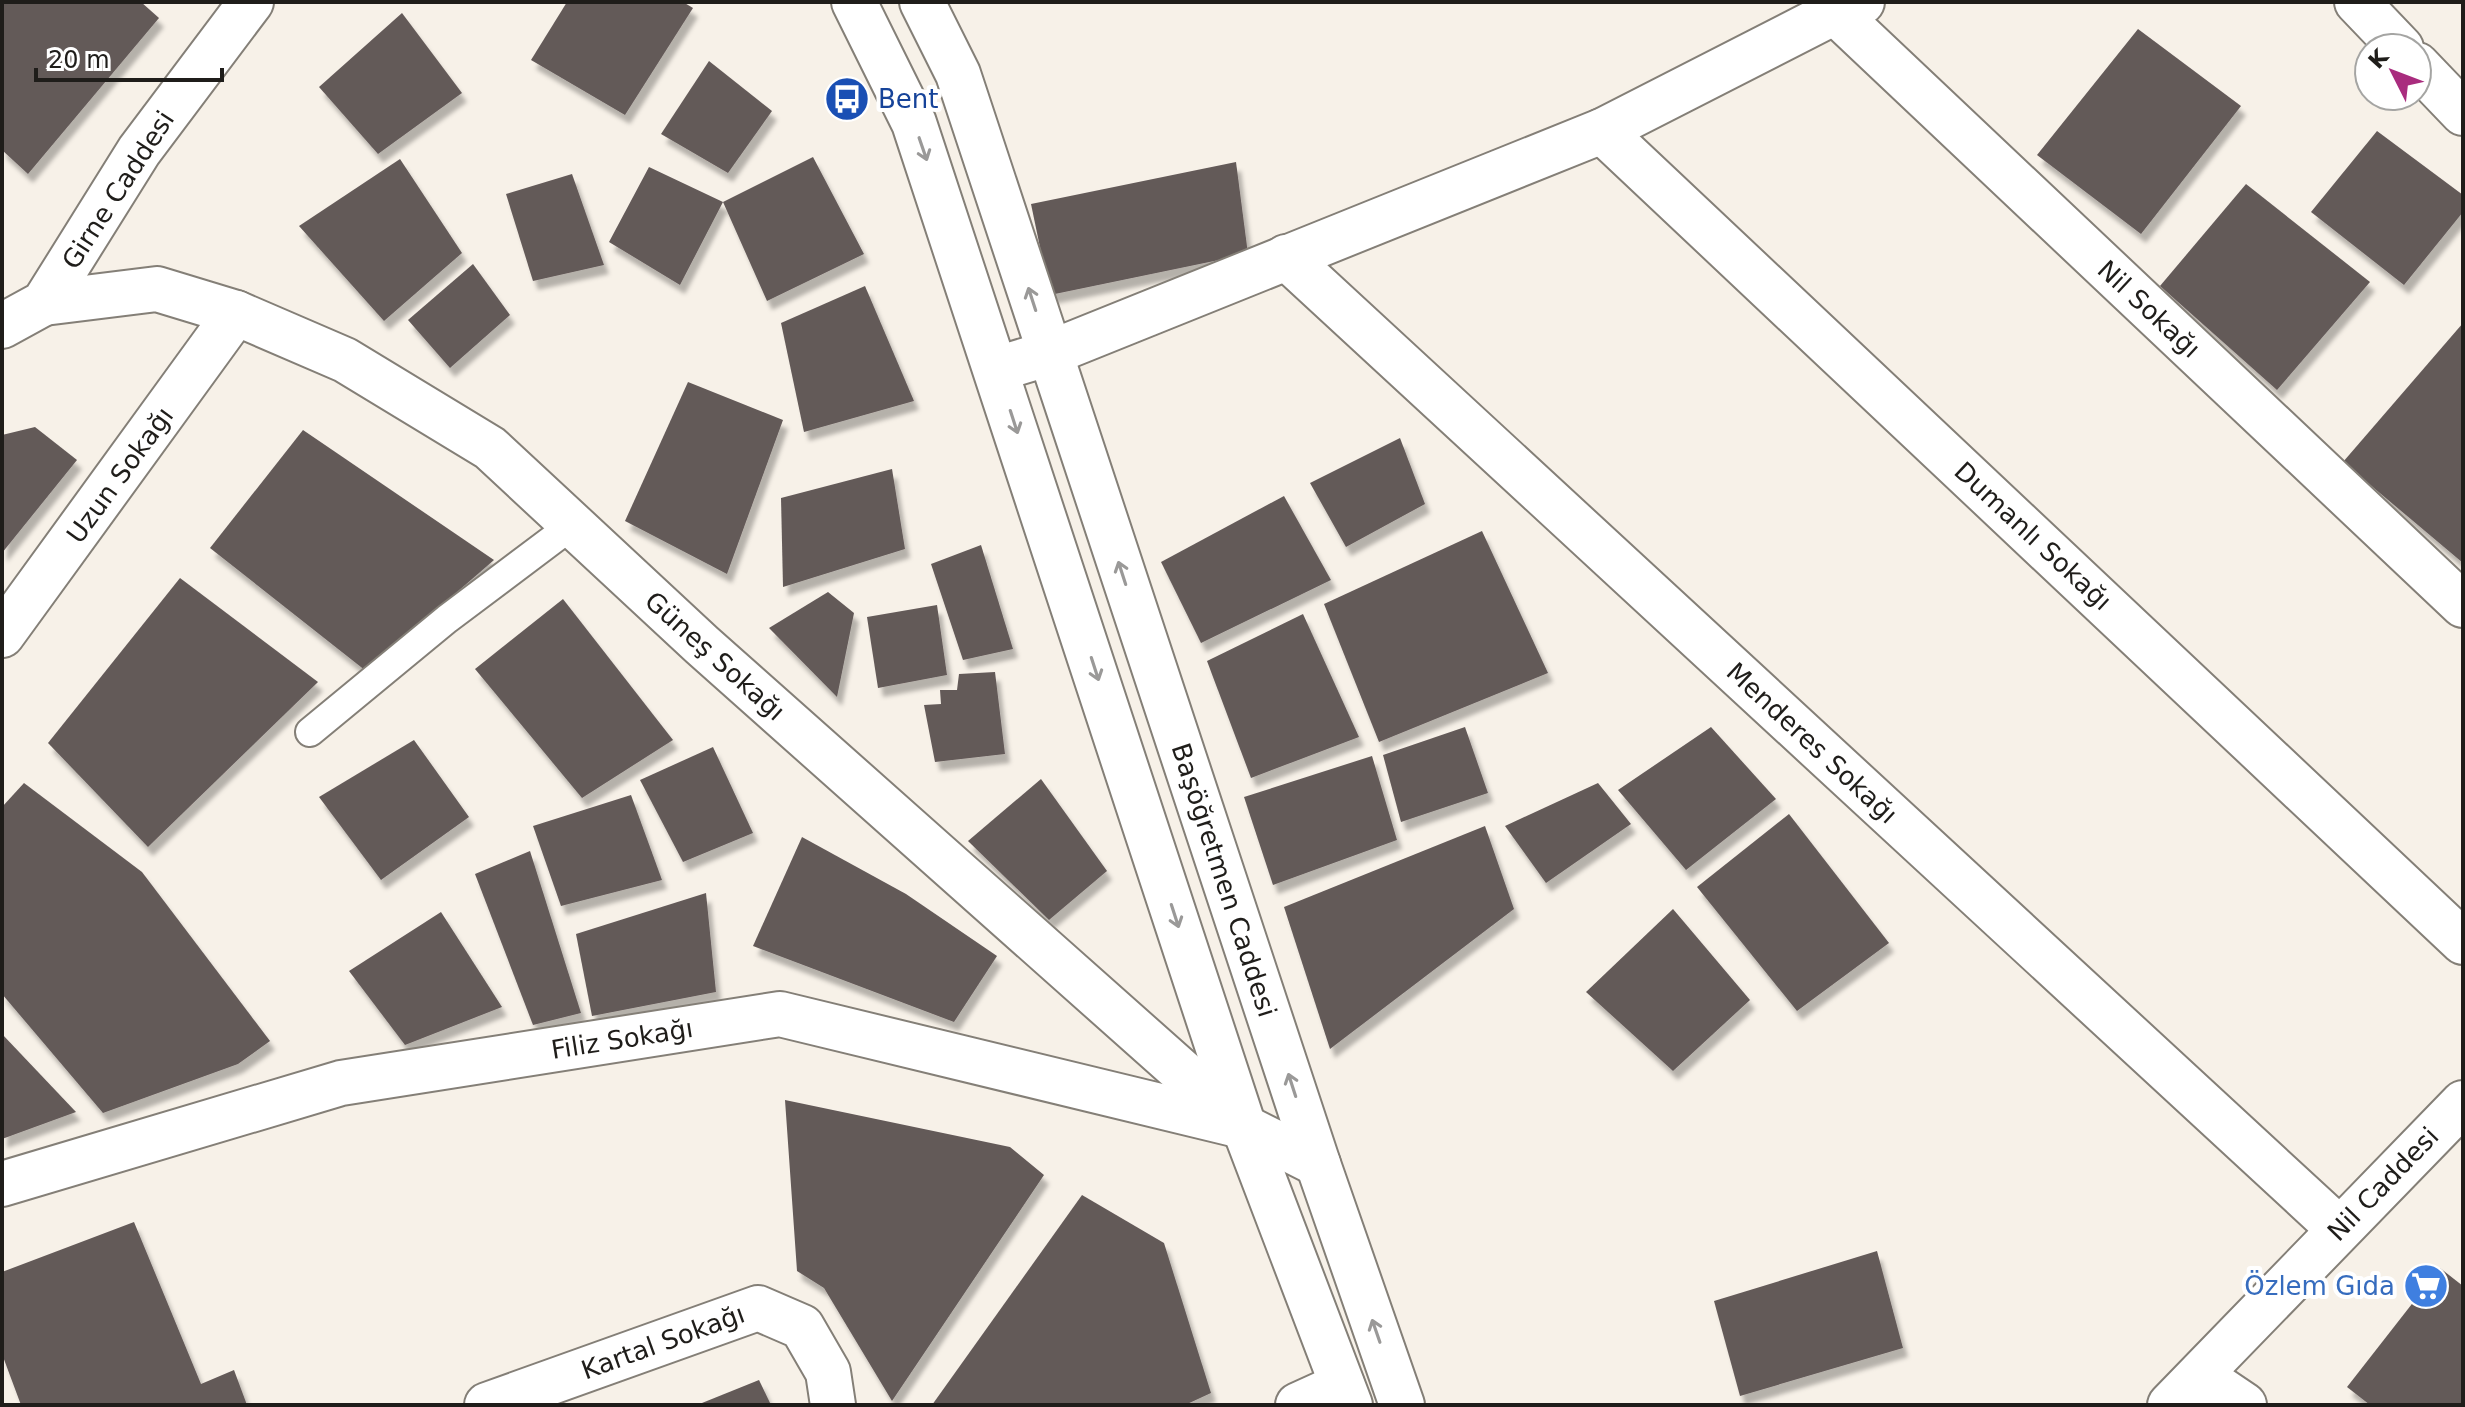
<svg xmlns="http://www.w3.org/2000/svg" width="2465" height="1407" font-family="'DejaVu Sans',sans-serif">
  <defs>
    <filter id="shadow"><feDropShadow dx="5" dy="9" stdDeviation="2" flood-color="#0004"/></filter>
  </defs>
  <rect width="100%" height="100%" fill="#f7f1e8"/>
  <g fill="#645a59" filter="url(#shadow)">
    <polygon points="2,2 141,2 159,18 28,174 2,150"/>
    <polygon points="567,2 683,2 693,8 625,115 531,60"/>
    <polygon points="402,13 462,93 378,154 319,87"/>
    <polygon points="2138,29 2241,106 2141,234 2037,155"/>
    <polygon points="709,61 772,111 728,173 661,134"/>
    <polygon points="2377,131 2463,195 2463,212 2404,285 2311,212"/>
    <polygon points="813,157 864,254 767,301 723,202 680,285 609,242 649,167 723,202"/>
    <polygon points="400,159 462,253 384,321 299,226"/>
    <polygon points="1236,162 1248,254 1050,295 1031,204"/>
    <polygon points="572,174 604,265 533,281 506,194"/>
    <polygon points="2246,184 2370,282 2277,390 2160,286"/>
    <polygon points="473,264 510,315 450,368 408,320"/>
    <polygon points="865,286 914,401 804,432 781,323"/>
    <polygon points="2463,323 2463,563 2343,462"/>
    <polygon points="688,382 783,420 727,574 625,521"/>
    <polygon points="35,427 77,460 2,553 2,435"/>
    <polygon points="303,430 494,560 366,671 210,548"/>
    <polygon points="1400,438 1425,504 1346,547 1310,483"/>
    <polygon points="892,469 905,549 783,587 781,498"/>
    <polygon points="1284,496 1331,580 1201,643 1161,562"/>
    <polygon points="1482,531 1548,673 1379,742 1324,604"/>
    <polygon points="981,545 1013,649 963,660 931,564"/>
    <polygon points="180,578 318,682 148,847 48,743"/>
    <polygon points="828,592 854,613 837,697 769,628"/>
    <polygon points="563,599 673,740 582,798 475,669"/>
    <polygon points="937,605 947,675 878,688 867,617"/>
    <polygon points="1303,614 1359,737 1251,778 1207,661"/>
    <polygon points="995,672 1005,754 935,762 924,705 941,704 940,690 957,690 959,674"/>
    <polygon points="1465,727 1488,793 1401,822 1383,755"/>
    <polygon points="1711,727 1776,799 1686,870 1618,790"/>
    <polygon points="414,740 469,817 381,880 319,797"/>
    <polygon points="713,747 753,833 683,862 640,780"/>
    <polygon points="1372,756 1397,840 1273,885 1244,797"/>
    <polygon points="1041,779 1107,871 1049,920 968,841"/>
    <polygon points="24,783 142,872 270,1041 238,1064 103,1113 2,994 2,807"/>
    <polygon points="1598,783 1631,824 1546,883 1505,826"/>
    <polygon points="631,795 662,880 561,906 533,826"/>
    <polygon points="1789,814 1889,943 1797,1011 1697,887"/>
    <polygon points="1485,826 1514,909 1330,1049 1284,907"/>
    <polygon points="802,837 906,894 997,956 954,1022 753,946"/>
    <polygon points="530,851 581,1013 533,1025 475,874"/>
    <polygon points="706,893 716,992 592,1016 576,934"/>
    <polygon points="1673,909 1750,1000 1673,1071 1586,992"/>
    <polygon points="441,912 502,1007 405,1045 349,971"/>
    <polygon points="2,1034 76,1112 2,1139"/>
    <polygon points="785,1100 1010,1147 1044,1175 892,1401 824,1288 797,1271"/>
    <polygon points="1082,1195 1164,1243 1211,1393 1185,1405 932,1405"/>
    <polygon points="134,1222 201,1384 234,1370 247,1405 21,1405 2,1354 2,1272"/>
    <polygon points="1877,1251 1903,1348 1740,1396 1714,1301"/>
    <polygon points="2440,1268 2463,1286 2463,1405 2370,1405 2347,1387"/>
    <polygon points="759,1380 771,1405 697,1405"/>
  </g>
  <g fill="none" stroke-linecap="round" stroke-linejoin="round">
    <g stroke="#847f77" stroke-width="32">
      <polyline id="service" points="310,732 447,619 572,525"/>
    </g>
    <g stroke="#847f77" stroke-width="48">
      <g id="minor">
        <polyline points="1835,12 2463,605"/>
        <polyline points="1602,131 2463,942"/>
        <polyline points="1286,257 2339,1229"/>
        <polyline points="44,303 157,289 236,313 345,360 490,448 702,645 1244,1127 1318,1164"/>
        <polyline points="1050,353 1602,131 1835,12 1862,2"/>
        <polyline points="2,635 236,313"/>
        <polyline points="2,1184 341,1083 780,1014 1238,1125"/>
        <polyline points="2201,1376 2244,1405"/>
        <polyline points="487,1405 758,1308 802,1327 828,1372 833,1405"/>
        <polyline points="1298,1405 1342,1385"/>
      </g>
    </g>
    <g stroke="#847f77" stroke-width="48">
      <g id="tertiary">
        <polyline points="2357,2 2401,48"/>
        <polyline points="2417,65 2463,113"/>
        <polyline points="2,326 44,303 139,151 251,2"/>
        <polyline points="997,369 1050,353"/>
        <polyline points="2170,1405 2463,1103"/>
      </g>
    </g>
    <g stroke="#847f77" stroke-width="48">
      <g id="primary">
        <polyline points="854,2 914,123 1244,1127 1350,1405"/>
        <polyline points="922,2 958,74 1318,1164 1402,1405"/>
      </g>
    </g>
    <use href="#service" stroke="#fff" stroke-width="28"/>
    <use href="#minor" stroke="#fff" stroke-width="44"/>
    <use href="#tertiary" stroke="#fff" stroke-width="44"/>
    <use href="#primary" stroke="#fff" stroke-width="44"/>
  </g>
  <defs><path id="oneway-shaft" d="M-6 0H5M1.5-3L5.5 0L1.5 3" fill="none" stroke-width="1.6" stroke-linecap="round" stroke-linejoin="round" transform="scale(2)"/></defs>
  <g stroke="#9a9998">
    <use href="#oneway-shaft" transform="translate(923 149) rotate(71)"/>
    <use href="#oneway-shaft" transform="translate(1032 299) rotate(-108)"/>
    <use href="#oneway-shaft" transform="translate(1014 422) rotate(72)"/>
    <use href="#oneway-shaft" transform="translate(1122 573) rotate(-108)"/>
    <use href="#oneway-shaft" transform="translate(1095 669) rotate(72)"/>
    <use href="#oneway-shaft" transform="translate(1175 916) rotate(72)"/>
    <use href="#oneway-shaft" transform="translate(1292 1085) rotate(-108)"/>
    <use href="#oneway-shaft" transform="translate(1376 1331) rotate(-109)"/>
  </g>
  <defs>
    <g id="bus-disc" transform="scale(2.3)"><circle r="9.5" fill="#1a4fb4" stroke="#fff"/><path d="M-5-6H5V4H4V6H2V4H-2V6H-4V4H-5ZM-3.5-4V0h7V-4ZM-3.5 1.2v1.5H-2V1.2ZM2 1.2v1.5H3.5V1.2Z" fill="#fff"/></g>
    <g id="supermarket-disc" transform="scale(2.3)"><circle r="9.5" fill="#3f7fe0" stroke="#fff"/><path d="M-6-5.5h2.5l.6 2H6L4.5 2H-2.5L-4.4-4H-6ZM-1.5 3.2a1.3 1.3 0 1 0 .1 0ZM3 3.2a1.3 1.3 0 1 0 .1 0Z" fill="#fff"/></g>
  </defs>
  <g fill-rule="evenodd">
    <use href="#bus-disc" x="847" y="99"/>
    <use href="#supermarket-disc" x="2426" y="1286"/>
  </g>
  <g text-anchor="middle" stroke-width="8" stroke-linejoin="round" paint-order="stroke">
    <g font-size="26" fill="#164399" stroke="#fff" text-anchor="start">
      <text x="878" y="108">Bent</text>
    </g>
    <g font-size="26" fill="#1f1d1a" stroke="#fff">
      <text transform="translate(118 190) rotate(-57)" y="9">Girne Caddesi</text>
      <text transform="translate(2149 309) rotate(43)" y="9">Nil Sokağı</text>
      <text transform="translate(120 475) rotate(-54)" y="9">Uzun Sokağı</text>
      <text transform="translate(2033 536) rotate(43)" y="9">Dumanlı Sokağı</text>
      <text transform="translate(715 656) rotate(42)" y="9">Güneş Sokağı</text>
      <text transform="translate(1812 743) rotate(43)" y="9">Menderes Sokağı</text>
      <text transform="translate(1224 880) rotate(72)" y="9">Başöğretmen Caddesi</text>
      <text transform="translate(622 1039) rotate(-9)" y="9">Filiz Sokağı</text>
      <text transform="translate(2383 1184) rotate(-46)" y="9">Nil Caddesi</text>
      <text transform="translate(663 1342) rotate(-20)" y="9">Kartal Sokağı</text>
    </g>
    <g font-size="26" fill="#366cbe" stroke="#fff" text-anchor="end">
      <text x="2395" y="1295">Özlem Gıda</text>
    </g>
  </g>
  <rect width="2465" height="1407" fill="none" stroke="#1f1d1a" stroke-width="8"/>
  <g transform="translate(2393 72) rotate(312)"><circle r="38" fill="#ffffff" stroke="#a5a5a3" stroke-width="2"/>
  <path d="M0-6L14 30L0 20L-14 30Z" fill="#a92c7e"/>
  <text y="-12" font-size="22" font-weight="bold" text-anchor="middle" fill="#1f1d1a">K</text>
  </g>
  <path d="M36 68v12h186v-12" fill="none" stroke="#1f1d1a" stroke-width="4"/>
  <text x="48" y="68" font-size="24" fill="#1f1d1a" stroke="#ffffff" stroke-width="6" paint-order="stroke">20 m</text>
</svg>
